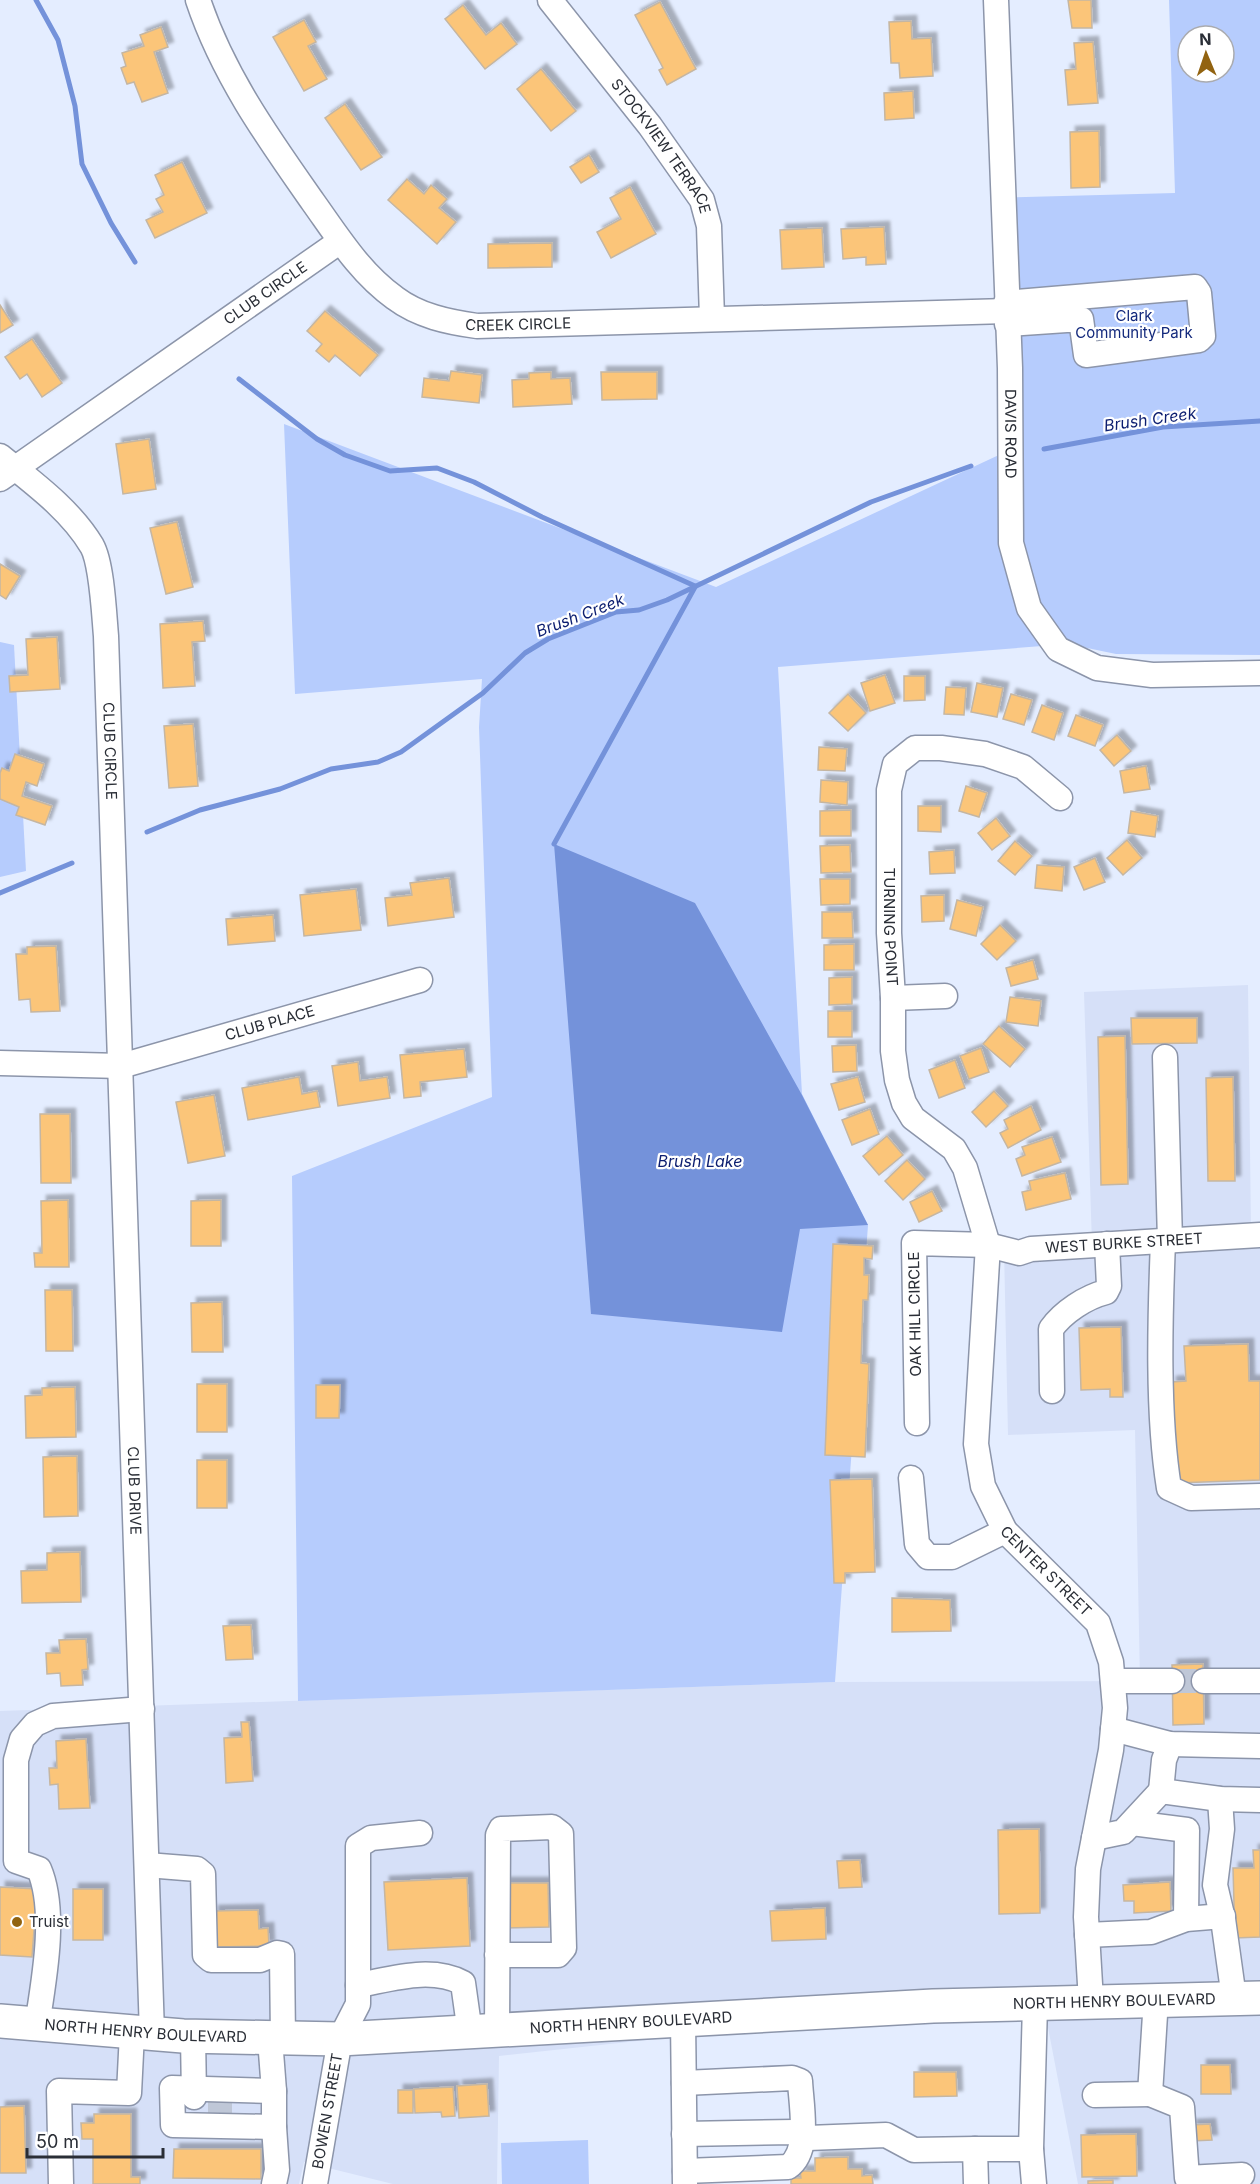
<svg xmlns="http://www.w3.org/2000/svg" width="1260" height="2184" font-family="Inter,sans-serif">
  <defs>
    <filter id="shadow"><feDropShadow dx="5.5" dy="-5.5" stdDeviation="1.5" flood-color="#0004"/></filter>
  </defs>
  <rect width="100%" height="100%" fill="#e4edff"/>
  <polygon fill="#d6e0f8" points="1248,985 1251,1231 1260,1231 1260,2184 1078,2184 1046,2017 665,2038 499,2056 497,2184 393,2184 304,2162 299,2184 0,2184 0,1711 835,1682 1140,1681 1135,1430 1008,1435 1004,1249 1092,1245 1084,992"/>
  <g fill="#b6ccfd" fill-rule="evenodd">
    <path d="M 1169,0 L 1260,0 L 1260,655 L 1116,654 L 1068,644 L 778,667 L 802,1094 L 868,1225 L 835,1682 L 298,1701 L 292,1176 L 492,1097 L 479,727 L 482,679 L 295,694 L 284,424 L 716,587 L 1001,454 L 1011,543 L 992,198 L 1175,193 ZM 1188,36 L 1224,36 L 1224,72 L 1188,72 Z"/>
    <polygon points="0,642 14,645 26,871 0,877"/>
    <polygon points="588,2140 589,2184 502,2184 501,2143"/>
  </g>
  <polygon fill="#7492da" points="554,844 695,903 802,1095 868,1225 800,1229 782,1332 591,1314"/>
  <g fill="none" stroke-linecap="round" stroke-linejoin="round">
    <g stroke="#7492da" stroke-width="5">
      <polyline points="36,0 58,40 75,106 82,164 111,223 135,262"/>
      <polyline points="239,379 317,439 345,455 390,471 437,468 474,482 542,517 695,586"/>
      <polyline points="1044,449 1163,427 1260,421"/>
      <polyline points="147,832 200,810 280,789 331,769 378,762 401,752 483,693 525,653 548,639 616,612 639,610 667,600 871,502 971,466"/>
      <polyline points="554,844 695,587"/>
      <polyline points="0,893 72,863"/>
    </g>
  </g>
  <g fill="#fbc579" stroke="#c5b6a2" stroke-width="1.5" filter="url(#shadow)">
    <polygon points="1068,0 1091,0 1092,28 1072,28"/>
    <polygon points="660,2 696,69 667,85 659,70 663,68 635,15"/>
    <polygon points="463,5 486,35 501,23 517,44 485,69 445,19"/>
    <polygon points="304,20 316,42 308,46 327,79 304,91 273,37"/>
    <polygon points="911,21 912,39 931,38 933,76 900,78 899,63 891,63 889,22"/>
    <polygon points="161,27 168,47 154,52 168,93 142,102 134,82 127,84 121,68 126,66 122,53 144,46 140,35"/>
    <polygon points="1093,42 1098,103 1068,105 1065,70 1076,69 1074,43"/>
    <polygon points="541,69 576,111 551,131 517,89"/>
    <polygon points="913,91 914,118 885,120 884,93"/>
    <polygon points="345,104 382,157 361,170 325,118"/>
    <polygon points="1099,131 1100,187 1071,188 1070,132"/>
    <polygon points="589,155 599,172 581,183 570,167"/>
    <polygon points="182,162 207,213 155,238 146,220 163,212 156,199 164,195 155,175"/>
    <polygon points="407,179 424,194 431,185 447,199 439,208 456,222 437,244 388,200"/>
    <polygon points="630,187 656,234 611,258 597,232 621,219 610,198"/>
    <polygon points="884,227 886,264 866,265 866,257 843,259 841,229"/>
    <polygon points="822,228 824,267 782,269 780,230"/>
    <polygon points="552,243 552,267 488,268 488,244"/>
    <polygon points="0,305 13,325 0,333"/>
    <polygon points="325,311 378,355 360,376 335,355 329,362 316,351 322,344 307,331"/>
    <polygon points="32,339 62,383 42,397 27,374 20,379 5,357"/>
    <polygon points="451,371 482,375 479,403 422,397 424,378 449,381"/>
    <polygon points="551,372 551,379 570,378 572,404 513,407 512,380 529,379 529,373"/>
    <polygon points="601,372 657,372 657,399 602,400"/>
    <polygon points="149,439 156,489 123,494 116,444"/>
    <polygon points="177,522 193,587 166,594 150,528"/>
    <polygon points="0,564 20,576 6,599 0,595"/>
    <polygon points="203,621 205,641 192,642 195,686 163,688 160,624"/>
    <polygon points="57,637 60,689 10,692 9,676 28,675 26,639"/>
    <polygon points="885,675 895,703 870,711 861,683"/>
    <polygon points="904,676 925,676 925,700 904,701"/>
    <polygon points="977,683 1003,688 997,717 971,712"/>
    <polygon points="946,687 966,688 964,715 944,714"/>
    <polygon points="848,694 866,713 848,731 829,713"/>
    <polygon points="1011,694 1032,700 1024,725 1003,719"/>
    <polygon points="1042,705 1063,713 1054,740 1032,732"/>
    <polygon points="1076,715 1103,725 1095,746 1068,736"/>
    <polygon points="193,724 198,786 169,788 164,726"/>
    <polygon points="1117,735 1131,751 1114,766 1100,750"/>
    <polygon points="819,747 847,749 845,771 818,770"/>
    <polygon points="15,754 44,764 37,786 26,782 22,796 52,806 45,825 16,815 19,807 0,799 0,773 2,768 9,771"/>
    <polygon points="1146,766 1150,789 1124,793 1120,771"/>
    <polygon points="821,780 848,782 847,805 820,802"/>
    <polygon points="966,786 987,793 979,817 959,811"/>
    <polygon points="918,806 941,806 941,832 918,831"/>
    <polygon points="851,810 851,836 820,836 820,811"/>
    <polygon points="1131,811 1158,816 1155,837 1128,833"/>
    <polygon points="996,818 1010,836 992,850 978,833"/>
    <polygon points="1127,840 1142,858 1123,875 1107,858"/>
    <polygon points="1015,841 1032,856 1015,875 998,861"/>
    <polygon points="850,845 851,872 821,873 820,846"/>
    <polygon points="954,850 955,873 930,874 929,852"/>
    <polygon points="1095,858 1105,882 1084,890 1074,867"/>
    <polygon points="1037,865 1064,867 1062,891 1035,888"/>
    <polygon points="449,878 454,917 388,926 385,898 412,895 410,883"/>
    <polygon points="820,879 850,879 850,904 821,905"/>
    <polygon points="356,889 361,930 304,936 300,895"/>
    <polygon points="944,895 944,921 922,922 921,896"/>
    <polygon points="957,900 983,907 976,936 950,929"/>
    <polygon points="822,912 852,912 853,938 822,938"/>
    <polygon points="273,915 275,941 228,945 226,919"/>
    <polygon points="1000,925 1016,941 997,960 981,944"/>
    <polygon points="854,944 854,970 824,970 824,945"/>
    <polygon points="56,946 60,1011 31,1012 30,999 19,1000 16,954 27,954 27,947"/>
    <polygon points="1033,960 1038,979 1011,986 1006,968"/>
    <polygon points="852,977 852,1004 829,1005 829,978"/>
    <polygon points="1010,997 1041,1001 1038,1026 1006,1022"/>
    <rect x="828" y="1011" width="24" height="26"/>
    <polygon points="1131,1018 1197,1018 1197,1043 1132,1044"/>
    <polygon points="999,1026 1025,1049 1010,1067 983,1044"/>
    <polygon points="1125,1036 1128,1184 1101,1185 1098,1037"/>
    <polygon points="856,1045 857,1071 833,1072 832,1046"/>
    <polygon points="981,1048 989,1072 969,1079 960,1056"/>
    <polygon points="464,1049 467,1077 420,1082 421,1096 404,1098 400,1055"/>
    <polygon points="955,1060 965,1088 939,1098 929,1070"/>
    <polygon points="358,1062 360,1081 387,1077 390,1098 338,1106 332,1066"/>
    <polygon points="299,1077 302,1094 317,1091 320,1107 248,1120 242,1088"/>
    <polygon points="858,1077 865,1102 839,1110 831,1084"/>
    <polygon points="1233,1077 1235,1181 1208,1181 1206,1078"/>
    <polygon points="994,1091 1008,1106 986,1127 972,1112"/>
    <polygon points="214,1095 225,1156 188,1163 176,1102"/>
    <polygon points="1031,1106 1041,1130 1008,1148 1000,1133 1008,1129 1004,1120"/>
    <polygon points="870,1109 879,1134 852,1145 842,1120"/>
    <polygon points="40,1114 70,1114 71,1183 41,1183"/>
    <polygon points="887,1136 903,1155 879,1175 863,1156"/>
    <polygon points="1052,1137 1061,1162 1022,1176 1016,1159 1025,1155 1022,1147"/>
    <polygon points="907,1160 925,1179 903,1200 885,1181"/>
    <polygon points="1065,1173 1071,1199 1026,1210 1022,1192 1031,1190 1029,1181"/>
    <polygon points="932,1191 942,1211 919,1222 910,1202"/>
    <polygon points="68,1200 69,1267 35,1267 34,1253 42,1253 41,1201"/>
    <polygon points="221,1200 221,1246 191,1246 191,1201"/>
    <polygon points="833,1244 873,1246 872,1259 864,1258 864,1275 869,1275 868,1300 863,1300 861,1363 869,1364 865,1457 825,1455"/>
    <polygon points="45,1290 72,1290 73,1351 46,1351"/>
    <polygon points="222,1302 223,1352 192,1352 191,1303"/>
    <polygon points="1121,1327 1123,1397 1110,1397 1110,1389 1081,1390 1079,1328"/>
    <polygon points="1248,1344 1249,1381 1260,1381 1260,1480 1175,1483 1171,1382 1186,1381 1184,1346"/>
    <rect x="197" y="1384" width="30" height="48"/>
    <polygon points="316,1385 340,1385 339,1418 316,1418"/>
    <polygon points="75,1387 76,1437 26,1438 25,1396 42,1395 42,1388"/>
    <polygon points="77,1456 78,1516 44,1517 43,1457"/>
    <rect x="197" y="1460" width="30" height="48"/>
    <polygon points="872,1479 875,1572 845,1573 845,1583 834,1583 830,1480"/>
    <polygon points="80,1552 81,1602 22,1603 21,1571 47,1570 47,1553"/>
    <polygon points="892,1598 950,1600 951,1631 892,1632"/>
    <polygon points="251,1625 253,1659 226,1660 223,1626"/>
    <polygon points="86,1639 88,1669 82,1670 83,1685 61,1686 60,1673 47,1674 46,1653 60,1653 59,1640"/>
    <polygon points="1203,1664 1204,1724 1173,1725 1172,1665"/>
    <polygon points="241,1722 249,1722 253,1781 226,1783 224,1738 242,1737"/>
    <polygon points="86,1739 90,1808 59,1809 58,1784 50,1785 49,1768 57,1768 56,1741"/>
    <polygon points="1039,1829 1040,1913 999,1914 998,1830"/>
    <polygon points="1253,1850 1260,1850 1260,1937 1235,1938 1233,1868 1254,1868"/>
    <polygon points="860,1860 862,1887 839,1888 837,1861"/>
    <polygon points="467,1878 470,1946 388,1950 384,1882"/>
    <polygon points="1170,1882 1171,1911 1134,1913 1134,1901 1124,1901 1123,1885"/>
    <polygon points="504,1883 548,1883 549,1927 505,1928"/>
    <polygon points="0,1887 37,1889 32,1957 0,1955"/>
    <rect x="73" y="1889" width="30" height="51"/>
    <polygon points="825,1908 826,1939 772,1941 770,1911"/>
    <polygon points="258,1910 259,1929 268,1928 269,1946 214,1947 213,1911"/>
    <polygon points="1201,2065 1230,2065 1231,2094 1201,2094"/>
    <polygon points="914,2072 956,2072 957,2096 914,2097"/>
    <polygon points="487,2084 489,2116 459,2118 457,2086"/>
    <polygon points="453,2087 455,2116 442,2117 441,2112 415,2113 414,2089"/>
    <rect x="398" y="2090" width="15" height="23"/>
    <polygon points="24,2106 26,2173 0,2173 0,2107"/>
    <polygon points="94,2114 131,2114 131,2177 140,2177 140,2184 93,2184 93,2139 82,2139 81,2123 94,2123"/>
    <polygon points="1210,2124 1212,2140 1192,2141 1191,2125"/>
    <polygon points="1136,2134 1137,2176 1082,2177 1081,2135"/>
    <polygon points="174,2149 261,2149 261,2179 173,2178"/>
    <polygon points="848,2157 848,2169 862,2169 862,2176 872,2175 873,2184 791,2184 791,2178 801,2178 800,2171 815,2171 815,2158"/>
    <polygon points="1113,2180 1113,2184 1088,2184 1088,2181"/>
  </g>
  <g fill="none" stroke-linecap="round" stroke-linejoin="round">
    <g stroke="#bfc7d7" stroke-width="24" stroke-dasharray="24 12" stroke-linecap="butt">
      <polyline points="1172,1681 1204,1681"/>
      <polyline points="220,2097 220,2118"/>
    </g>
    <g stroke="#8c95aa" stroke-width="27">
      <g id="minor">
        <path id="s1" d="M 198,0 C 223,75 268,138 313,202 C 338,237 360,273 395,298 C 419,316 448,322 477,326 L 1007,311"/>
        <path id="s2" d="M 550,0 L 650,126 L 702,200 L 709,226 L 712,318"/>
        <path id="s3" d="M 996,0 L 1010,368 L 1011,543 L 1029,608 L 1058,649 L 1097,668 L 1152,675 L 1260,673"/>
        <polyline points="1006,303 1195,287 1199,293 1203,336 1199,340 1086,355 1081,319 1007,324"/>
        <path id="s4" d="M 0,456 C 32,482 70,509 92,546 C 102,564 104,614 106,636 L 152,2034"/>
        <path id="s5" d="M 0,479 L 339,242"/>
        <path id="s6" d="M 1060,798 L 1023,767 L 985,754 L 941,748 L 915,748 L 895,764 L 889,790 L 889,933 L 893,998 L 893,1051 L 897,1080 L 904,1103 L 913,1118 L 954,1149 L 965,1168 L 988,1245 L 976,1444 L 983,1486 L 1005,1531 L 1098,1623 L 1111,1662 L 1115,1708 L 1111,1750 L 1088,1869 L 1086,1917 L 1091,2001"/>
        <polyline points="893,998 945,996"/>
        <polyline points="1165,1057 1170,1241"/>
        <path id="s7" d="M 0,1063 L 121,1066 L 420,980"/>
        <path d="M 1163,1241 C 1160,1317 1157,1414 1169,1488 L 1191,1498 L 1260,1496"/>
        <path d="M 1052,1391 L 1051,1329 C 1063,1312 1086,1297 1106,1292 L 1109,1286 L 1107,1244"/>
        <path id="s8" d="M 917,1423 L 914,1243 L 988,1245 L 1019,1253 L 1031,1249 L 1260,1235"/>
        <polyline points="911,1478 917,1544 928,1557 952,1557 1005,1531"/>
        <polyline points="1113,1681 1172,1681"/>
        <polyline points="1204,1681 1260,1681"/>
        <polyline points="1113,1729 1170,1744 1260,1746"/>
        <polyline points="1161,1791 1164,1760 1170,1744"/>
        <polyline points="1220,1799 1222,1829 1215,1885 1223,1919 1234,1998"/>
        <polyline points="1132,1823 1187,1830 1186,1919"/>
        <polyline points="1094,1838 1123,1832 1161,1791 1220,1799 1260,1800"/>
        <polyline points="147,1865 197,1869 203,1874 205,1955 211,1960 260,1960 277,1953 282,1954 283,2039"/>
        <polyline points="1087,1935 1151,1932 1186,1919 1223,1916"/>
        <path d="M 358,1985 C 392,1979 431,1966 463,1983 L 470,2033"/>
        <polyline points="683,2020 685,2184"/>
        <path d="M 37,2025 C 44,1980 57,1911 39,1869 L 16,1861 L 16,1760 L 22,1739 L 35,1724 L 53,1716 L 142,1709"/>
        <polyline points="497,2032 498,1835 501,1829 552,1827 561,1834 564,1948 558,1955 497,1955"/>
        <polyline points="193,2036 194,2097"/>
        <polyline points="270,2039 274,2091"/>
        <path d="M 684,2083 L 792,2078 L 800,2081 C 801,2105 811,2152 788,2167 L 685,2171"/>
        <polygon points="172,2088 274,2091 274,2127 173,2125"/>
        <polyline points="1150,2094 1182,2107 1187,2178 1242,2175"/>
        <polyline points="1095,2095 1150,2094 1156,1999"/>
        <polyline points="274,2127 277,2170 274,2184"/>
        <polyline points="684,2134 794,2132 808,2138 886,2135 914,2150 975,2149 976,2184"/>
        <polyline points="975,2149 1031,2149"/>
        <polyline points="61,2184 59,2091 129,2093 132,2033"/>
        <path id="s9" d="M 315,2184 L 340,2039 L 358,2004 L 358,1846 L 371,1838 L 420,1833"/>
        <polyline points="1034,2184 1031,2149 1035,2005"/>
      </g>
    </g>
    <g stroke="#8c95aa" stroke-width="36">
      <g id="highway">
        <path id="s10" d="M 0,2021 L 183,2036 L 340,2039 L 933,2006 L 1260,1998"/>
      </g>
    </g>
    <use href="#minor" stroke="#fff" stroke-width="24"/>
    <use href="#highway" stroke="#fff" stroke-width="33"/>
  </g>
  <circle fill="#926310" stroke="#fff" stroke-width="2" cx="17" cy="1922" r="6"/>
  <g text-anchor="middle" stroke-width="4.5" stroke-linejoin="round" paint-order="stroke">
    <g font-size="15" fill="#2a2e36" stroke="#fff">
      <text dy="5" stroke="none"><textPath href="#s2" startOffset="184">STOCKVIEW TERRACE</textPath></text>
      <text dy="5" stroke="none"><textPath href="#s5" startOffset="324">CLUB CIRCLE</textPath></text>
      <text dy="5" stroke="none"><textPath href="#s1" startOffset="489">CREEK CIRCLE</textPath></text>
      <text dy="5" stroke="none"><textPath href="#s3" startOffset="434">DAVIS ROAD</textPath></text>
      <text dy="5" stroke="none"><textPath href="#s4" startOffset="336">CLUB CIRCLE</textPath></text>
      <text dy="5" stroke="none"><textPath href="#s6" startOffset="348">TURNING POINT</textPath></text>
      <text dy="5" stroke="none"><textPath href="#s7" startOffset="276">CLUB PLACE</textPath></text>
      <text dy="5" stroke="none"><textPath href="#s8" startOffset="392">WEST BURKE STREET</textPath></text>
      <text transform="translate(915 1314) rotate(-91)" y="5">OAK HILL CIRCLE</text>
      <text dy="5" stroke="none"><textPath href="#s4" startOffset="1076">CLUB DRIVE</textPath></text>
      <text dy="5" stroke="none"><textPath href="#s6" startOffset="1046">CENTER STREET</textPath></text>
      <text dy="5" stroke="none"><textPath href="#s10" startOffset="1116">NORTH HENRY BOULEVARD</textPath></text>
      <text dy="5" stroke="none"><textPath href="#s10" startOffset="632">NORTH HENRY BOULEVARD</textPath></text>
      <text dy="5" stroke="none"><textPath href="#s10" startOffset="146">NORTH HENRY BOULEVARD</textPath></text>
      <text dy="5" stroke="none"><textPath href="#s9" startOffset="74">BOWEN STREET</textPath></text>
    </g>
    <g font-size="15" fill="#13297c" stroke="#fff">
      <text x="1134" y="321">Clark<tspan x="1134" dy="17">Community Park</tspan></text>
    </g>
    <g font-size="15" fill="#2a2e36" stroke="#fff" text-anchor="start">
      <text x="29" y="1927">Truist</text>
    </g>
    <g font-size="16" font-style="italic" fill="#0c1e70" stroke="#fff">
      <text transform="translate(1150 419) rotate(-8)" y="6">Brush Creek</text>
      <text transform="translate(580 615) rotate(-21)" y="6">Brush Creek</text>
      <text x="700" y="1167">Brush Lake</text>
    </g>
  </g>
  <g transform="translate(1206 54) rotate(358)"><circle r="28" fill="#ffffff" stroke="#aaabaf" stroke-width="1.5"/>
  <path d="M0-4.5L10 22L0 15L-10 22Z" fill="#926310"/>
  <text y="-9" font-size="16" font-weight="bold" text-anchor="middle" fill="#2a2e36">N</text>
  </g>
  <path d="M27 2148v9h136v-9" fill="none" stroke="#2a2e36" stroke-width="3"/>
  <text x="36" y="2148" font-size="18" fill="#2a2e36" stroke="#ffffff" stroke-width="4.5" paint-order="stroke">50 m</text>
</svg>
